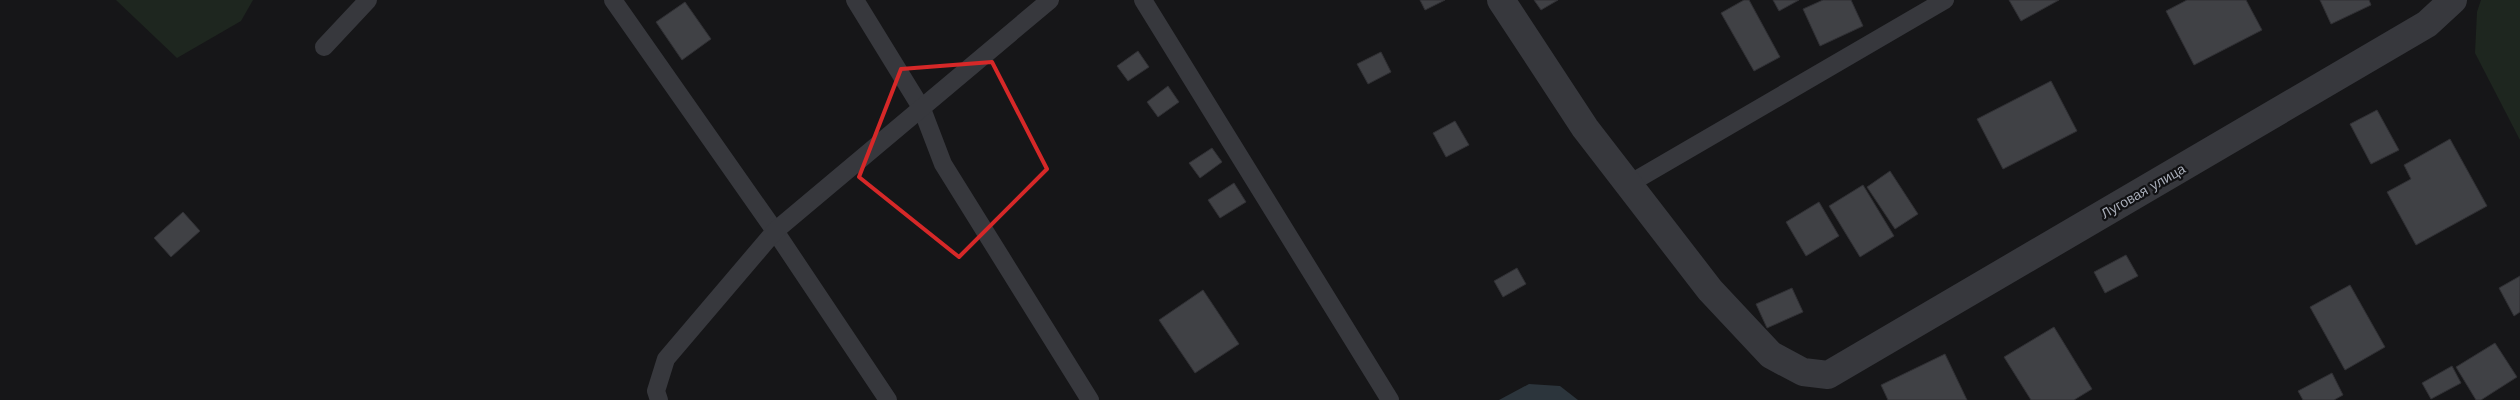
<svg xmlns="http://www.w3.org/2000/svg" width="2520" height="400" font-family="'Work Sans',sans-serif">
  <rect width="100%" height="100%" fill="#161618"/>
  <g fill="#1e261f">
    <polygon points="116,0 253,0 241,21 177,58"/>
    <polygon points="2481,0 2520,0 2520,140 2475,53 2477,12"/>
  </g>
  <polygon fill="#2c353c" points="1529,384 1560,386 1578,400 1499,400"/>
  <g fill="#404145" stroke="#303034">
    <polygon points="1420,0 1445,0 1425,10"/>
    <polygon points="1534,0 1558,0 1541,10"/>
    <polygon points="1744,0 1749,0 1780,57 1754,71 1721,13"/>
    <polygon points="1773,0 1799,0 1779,11"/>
    <polygon points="1823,0 1851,0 1863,26 1820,46 1803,9"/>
    <polygon points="2009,0 2059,0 2021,21"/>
    <polygon points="2187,0 2246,0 2262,30 2194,65 2166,11"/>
    <polygon points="2320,0 2369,0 2371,5 2331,24"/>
    <polygon points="685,2 711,39 682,60 656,22"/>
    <polygon points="1138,51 1149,67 1128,81 1117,66"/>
    <polygon points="1381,52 1391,72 1368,84 1357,64"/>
    <polygon points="2051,81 2077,131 2003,169 1977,119"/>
    <polygon points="1168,86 1179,102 1158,117 1147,102"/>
    <polygon points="2377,110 2399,150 2371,164 2350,124"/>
    <polygon points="1455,121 1469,145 1446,157 1433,133"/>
    <polygon points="2450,139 2487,206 2416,245 2387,192 2411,179 2404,165"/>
    <polygon points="1212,148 1222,162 1200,178 1189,163"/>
    <polygon points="1890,171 1918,214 1895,229 1867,187"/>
    <polygon points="1234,183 1246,202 1220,218 1208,200"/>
    <polygon points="1863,185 1894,236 1860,257 1829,206"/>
    <polygon points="1819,202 1839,236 1806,256 1786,222"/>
    <polygon points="183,212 200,231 171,257 154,238"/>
    <polygon points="2126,255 2138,276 2105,293 2094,272"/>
    <polygon points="1517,268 1526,284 1503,297 1494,281"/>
    <polygon points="2520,276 2520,312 2514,316 2499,288"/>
    <polygon points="2350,285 2385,347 2345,370 2310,307"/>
    <polygon points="1792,288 1803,312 1767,328 1756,304"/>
    <polygon points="1203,290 1239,344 1195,373 1159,320"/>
    <polygon points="2054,327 2092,389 2074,400 2031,400 2004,357"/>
    <polygon points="2495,343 2517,377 2481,400 2476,400 2456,367"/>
    <polygon points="1945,354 1967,400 1888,400 1881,385"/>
    <polygon points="2452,366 2461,383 2431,399 2422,383"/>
    <polygon points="2332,373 2343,395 2334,400 2303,400 2298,391"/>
  </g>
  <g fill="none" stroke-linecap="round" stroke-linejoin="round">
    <g stroke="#37383d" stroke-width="18">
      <polyline points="613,0 775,231 888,400"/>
      <polyline points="855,0 922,109 943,164 1090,400"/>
      <polyline points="1143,0 1390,400"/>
      <polyline points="324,47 368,0"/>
      <polyline points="1629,184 1945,0"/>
      <polyline points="659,400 656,391 666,359 775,231 1050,0"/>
    </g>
    <polyline stroke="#37383d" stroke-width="28" points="1501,0 1585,128 1710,290 1771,355 1803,372 1828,375 2427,24 2453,0"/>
  </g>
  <path fill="none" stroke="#d62828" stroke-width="4" stroke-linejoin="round" d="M 992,62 L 1047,169 L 959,257 L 859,177 L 901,69 Z"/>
  <g text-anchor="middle" stroke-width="4.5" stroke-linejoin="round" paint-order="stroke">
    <g font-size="14" fill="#a8adb8" stroke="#111113">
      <text transform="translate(2143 191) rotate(-30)" y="5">Луговая улица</text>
    </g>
  </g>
</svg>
